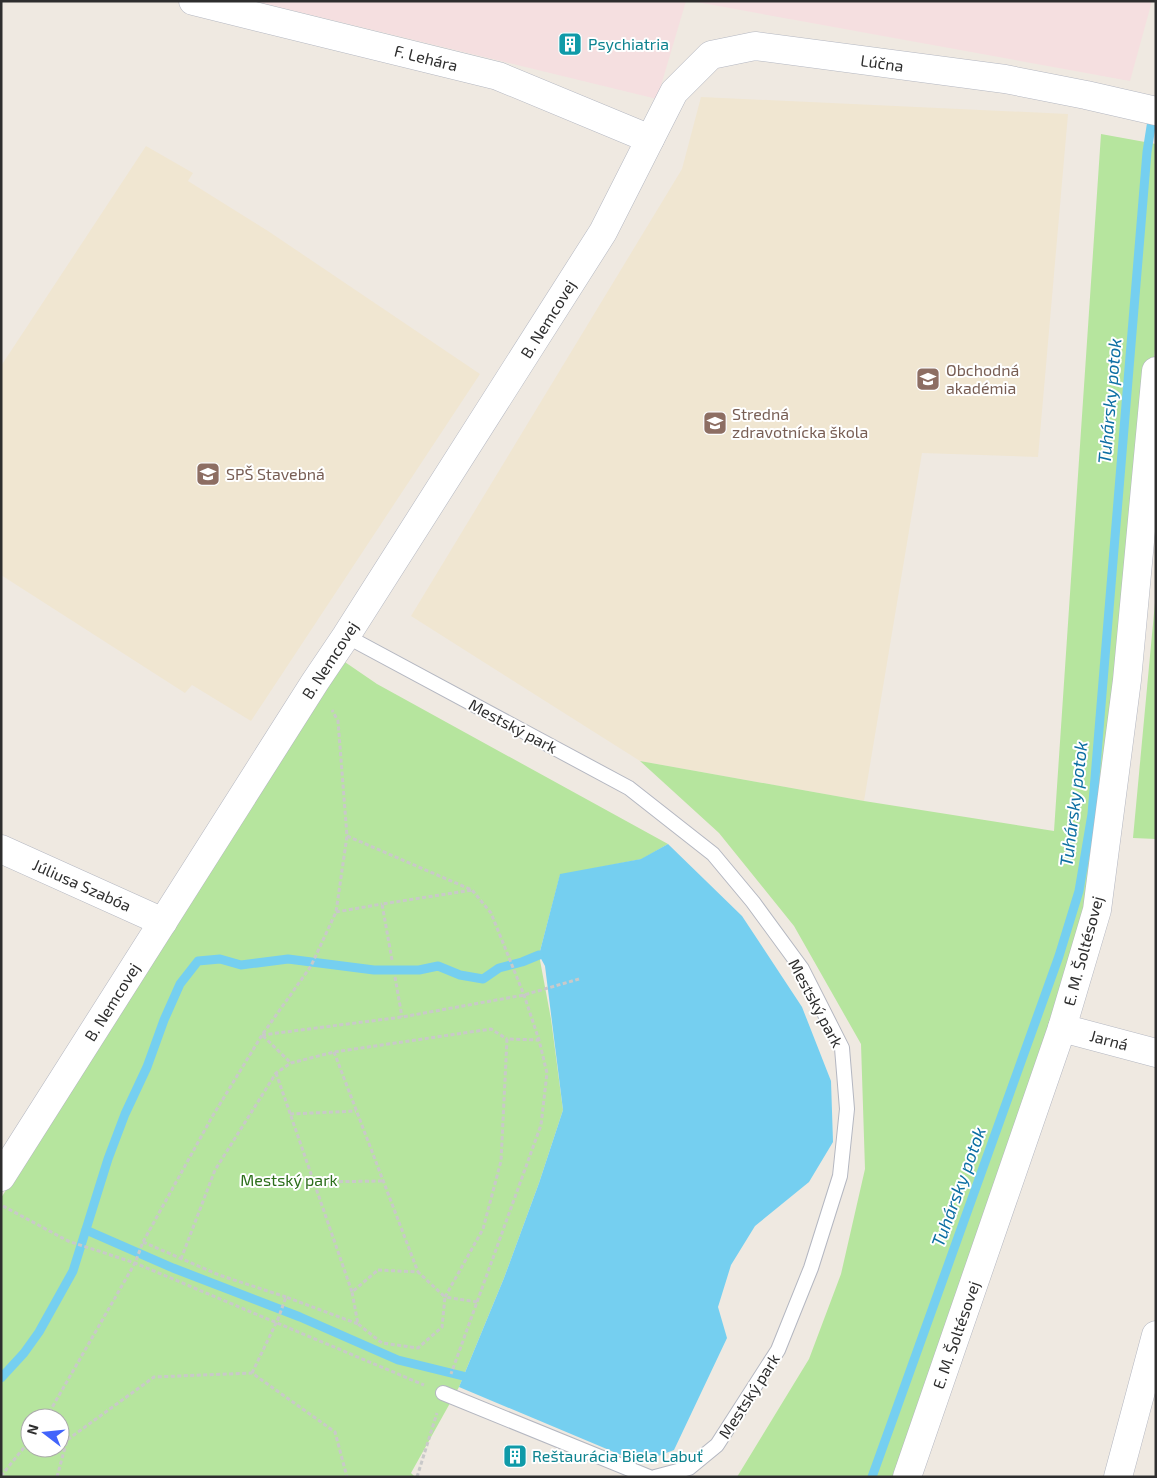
<svg xmlns="http://www.w3.org/2000/svg" width="1157" height="1478" font-family="'Exo 2',sans-serif">
  <rect width="100%" height="100%" fill="#efe9e1"/>
  <g fill="#f0e6d1">
    <polygon points="701,97 1068,114 1038,457 922,453 864,801 640,761 411,616 682,169"/>
    <polygon points="146,146 193,173 188,181 268,231 480,374 251,721 192,685 185,693 1,575 1,366"/>
  </g>
  <g fill="#f5dfe0">
    <polygon points="254,1 686,1 657,99"/>
    <polygon points="691,1 1152,1 1130,81"/>
  </g>
  <g fill="#b6e59e" fill-rule="evenodd">
    <polygon points="1101,134 1156,144 1156,339 1100,897 898,1477 737,1477 809,1359 841,1274 865,1169 861,1044 794,926 719,833 640,761 864,801 1054,831"/>
    <polygon points="1156,593 1156,839 1133,838 1154,613"/>
    <path d="M 339,658 L 377,684 L 668,844 L 642,859 L 560,875 L 539,955 L 551,1019 L 563,1110 L 539,1183 L 504,1278 L 459,1387 L 411,1473 L 415,1477 L 1,1477 L 1,1198 ZM 30,1418 L 60,1418 L 60,1448 L 30,1448 Z"/>
  </g>
  <polygon fill="#75cff0" points="668,844 742,916 802,1007 831,1081 833,1142 809,1182 755,1226 731,1265 718,1307 727,1338 674,1450 640,1463 459,1387 504,1278 539,1183 563,1110 545,966 539,955 560,874 641,859"/>
  <g fill="none" stroke-linecap="round" stroke-linejoin="round">
    <g stroke="#75cff0" stroke-width="9">
      <polyline points="86,1230 173,1268 300,1317 398,1360 463,1376"/>
      <polyline points="1,1378 24,1353 39,1332 73,1271 108,1159 125,1114 147,1067 164,1020 180,984 198,961 220,959 241,965 288,959 374,970 419,970 438,966 460,975 483,979 499,968 522,962 539,955"/>
      <polyline points="872,1477 1059,956 1079,891 1092,814 1147,152 1153,114"/>
    </g>
    <g stroke="#b4b7c1" stroke-width="16">
      <g id="lane">
        <polyline points="346,636 629,788 713,854 753,902 802,969 842,1048 847,1109 840,1176 811,1268 778,1350 717,1445 689,1468 655,1477"/>
        <polyline points="443,1393 649,1477"/>
      </g>
    </g>
    <g stroke="#b4b7c1" stroke-width="29">
      <g id="street">
        <polyline points="193,1 498,76 650,139"/>
        <polyline points="1,849 163,922"/>
        <polyline points="1062,1028 1156,1053"/>
        <polyline points="1,1177 315,682 346,636 603,232 674,92 711,55 755,46 1005,79 1086,95 1156,111"/>
        <polyline points="907,1477 1062,1028 1097,910 1127,680 1156,371"/>
        <polyline points="1118,1477 1156,1335"/>
      </g>
    </g>
    <g stroke="#c9c9c9" stroke-width="3" stroke-dasharray="4 2.5" stroke-linecap="butt">
      <polyline points="347,836 472,890 491,913 524,995 539,1040 547,1073 541,1125 451,1374"/>
      <polyline points="336,912 382,904"/>
      <polyline points="392,960 382,904 472,890"/>
      <polyline points="395,977 402,1017"/>
      <polyline points="262,1035 402,1017 524,995 579,979"/>
      <polyline points="263,1036 291,1063"/>
      <polyline points="334,1052 418,1272"/>
      <polyline points="276,1073 352,1292"/>
      <polyline points="290,1114 356,1111"/>
      <polyline points="313,1182 383,1181"/>
      <polyline points="3,1206 68,1241 135,1263 424,1385"/>
      <polyline points="143,1242 219,1275 286,1297"/>
      <polyline points="181,1259 215,1170 276,1073 291,1063 334,1052 491,1029 507,1039"/>
      <polygon points="378,1270 418,1272 445,1297 442,1327 418,1348 382,1343 358,1324 352,1292"/>
      <polyline points="477,1302 445,1297 483,1229 501,1161 507,1039 539,1040"/>
      <polyline points="252,1373 278,1319 286,1297 358,1324"/>
      <polyline points="46,1418 135,1263 143,1242 212,1117 262,1035 311,966 336,912 347,836 338,721 332,710"/>
      <polyline points="60,1435 67,1440"/>
      <polyline points="1,1476 30,1440"/>
      <polyline points="57,1477 67,1440 154,1377 252,1373 335,1432 347,1477"/>
      <polyline points="417,1477 437,1413"/>
    </g>
    <use href="#lane" stroke="#fff" stroke-width="14"/>
    <use href="#street" stroke="#fff" stroke-width="28"/>
  </g>
  <defs>
    <g id="building-square" transform="scale(1.25)"><rect x="-9" y="-9" width="18" height="18" rx="4" fill="#0f9aa8" stroke="#fff"/><path d="M-4-6H4V6H1V3H-1V6H-4ZM-2.5-4.3h1.7v1.8h-1.7ZM.8-4.3h1.7v1.8H.8ZM-2.5-1h1.7V.8h-1.7ZM.8-1h1.7V.8H.8Z" fill="#fff"/></g>
    <g id="university-square" transform="scale(1.25)"><rect x="-9" y="-9" width="18" height="18" rx="4" fill="#8d6e63" stroke="#fff"/><path d="M0-5L7-2L0 1L-7-2ZM-4 1L0 2.5L4 1V4Q0 6-4 4Z" fill="#fff"/></g>
  </defs>
  <g fill-rule="evenodd">
    <use href="#building-square" x="570" y="44"/>
    <use href="#university-square" x="928" y="379"/>
    <use href="#university-square" x="715" y="423"/>
    <use href="#university-square" x="208" y="474"/>
    <use href="#building-square" x="515" y="1456"/>
  </g>
  <g text-anchor="middle" stroke-width="4" stroke-linejoin="round" paint-order="stroke">
    <g font-size="16" fill="#0d838f" stroke="#fff" text-anchor="start">
      <text x="588" y="50">Psychiatria</text>
      <text x="532" y="1462">Reštaurácia Biela Labuť</text>
    </g>
    <g font-size="16" fill="#2e2e2e" stroke="#fff">
      <text transform="translate(426 58) rotate(14)" y="6">F. Lehára</text>
      <text transform="translate(882 63) rotate(8)" y="6">Lúčna</text>
      <text transform="translate(548 319) rotate(-58)" y="6">B. Nemcovej</text>
      <text transform="translate(330 660) rotate(-57)" y="6">B. Nemcovej</text>
      <text transform="translate(513 726) rotate(28)" y="6">Mestský park</text>
      <text transform="translate(82 885) rotate(24)" y="6">Júliusa Szabóa</text>
      <text transform="translate(1083 951) rotate(-75)" y="6">E. M. Šoltésovej</text>
      <text transform="translate(112 1002) rotate(-58)" y="6">B. Nemcovej</text>
      <text transform="translate(816 1003) rotate(62)" y="6">Mestský park</text>
      <text transform="translate(1109 1040) rotate(15)" y="6">Jarná</text>
      <text transform="translate(956 1335) rotate(-71)" y="6">E. M. Šoltésovej</text>
      <text transform="translate(749 1396) rotate(-57)" y="6">Mestský park</text>
    </g>
    <g font-size="16" fill="#785e54" stroke="#fff" text-anchor="start">
      <text x="946" y="376">Obchodná<tspan x="946" dy="18">akadémia</tspan></text>
      <text x="732" y="420">Stredná<tspan x="732" dy="18">zdravotnícka škola</tspan></text>
      <text x="226" y="480">SPŠ Stavebná</text>
    </g>
    <g font-size="16" fill="#2c6e1b" stroke="#fff">
      <text x="289" y="1186">Mestský park</text>
    </g>
    <g font-size="18" font-style="italic" fill="#0d6fa3" stroke="#fff">
      <text transform="translate(1110 401) rotate(-85)" y="6">Tuhársky potok</text>
      <text transform="translate(1074 804) rotate(-83)" y="6">Tuhársky potok</text>
      <text transform="translate(959 1187) rotate(-70)" y="6">Tuhársky potok</text>
    </g>
  </g>
  <rect width="1157" height="1478" fill="none" stroke="#2e2e2e" stroke-width="5"/>
  <g transform="translate(45 1433) rotate(286)"><circle r="24" fill="#ffffff" stroke="#ababab"/>
  <path d="M0-4L9 19L0 12L-9 19Z" fill="#4264fb"/>
  <text y="-8" font-size="14" font-weight="bold" text-anchor="middle" fill="#2e2e2e">N</text>
  </g>
</svg>
